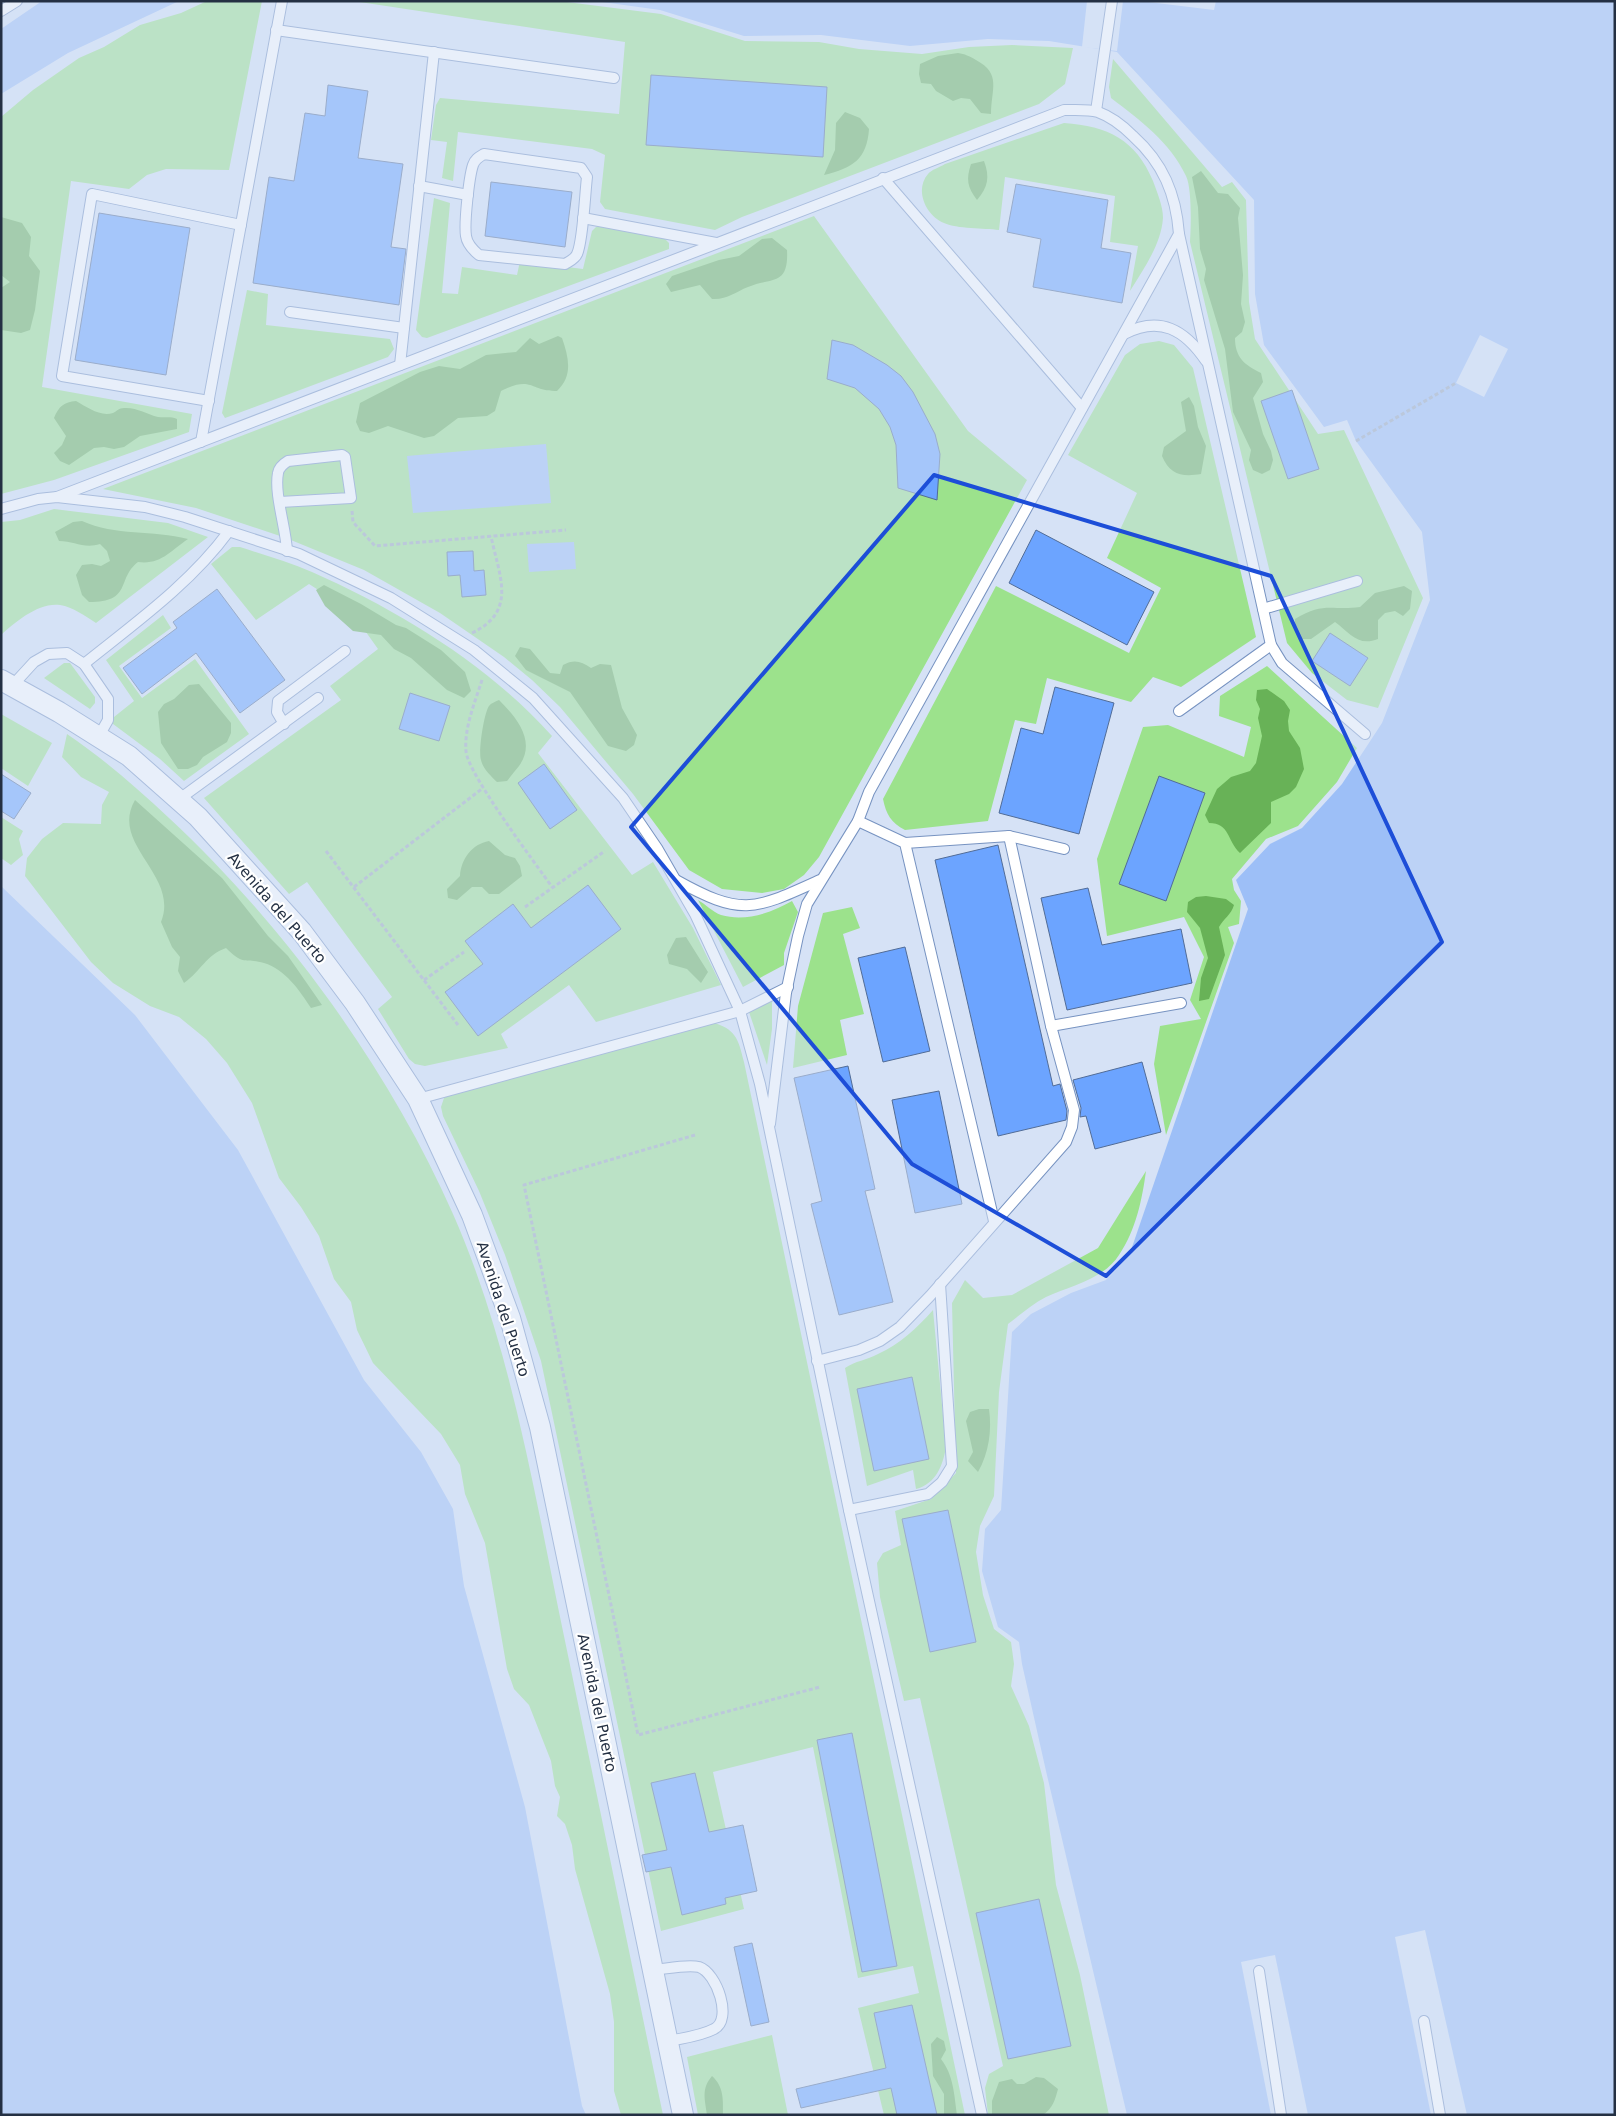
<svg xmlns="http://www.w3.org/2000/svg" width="1616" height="2116" font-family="'DejaVu Sans',sans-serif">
  <rect width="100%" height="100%" fill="#d6e2f6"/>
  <g fill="#9ce28c">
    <polygon points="207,1 262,1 229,170 166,169 147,175 129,189 71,181 42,387 192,414 189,432 54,480 1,494 1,117 33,90 79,58 104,47 140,25 181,13"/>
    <polygon points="353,1 559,1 661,14 745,41 819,42 859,49 922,54 969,47 1012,45 1073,48 1065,84 1039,104 742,217 715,230 605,209 600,202 605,155 592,149 458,132 453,181 442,178 447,142 431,140 436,105 440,98 619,114 625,42"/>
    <path d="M 1113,59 L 1222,187 L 1232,182 L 1246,200 L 1249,302 L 1255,339 L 1318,434 L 1344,430 L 1423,598 L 1378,708 L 1347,700 L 1312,673 L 1287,643 L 1190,242 C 1191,227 1192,188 1186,176 C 1170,142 1140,120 1111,98 L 1109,87 Z"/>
    <path d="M 1064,123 C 1108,126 1136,140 1153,181 C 1157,192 1163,206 1163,218 C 1161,245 1144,268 1130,291 L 1138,246 L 1110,242 L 1115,196 L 1005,177 L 999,230 C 984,228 957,229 944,223 C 926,216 914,190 928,174 C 931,170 940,167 945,164 Z"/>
    <polygon points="434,198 450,203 442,293 458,294 462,267 517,275 520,261 583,269 592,231 596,227 603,226 665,239 669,243 669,249 427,338 422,337 416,330"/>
    <polygon points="814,216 968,431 1027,480 819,857 804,875 784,889 762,893 722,889 689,870 633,794 560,707 532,680 504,657 440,613 364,570 286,538 196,508 103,489"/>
    <polygon points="247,290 268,294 266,325 390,339 394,349 388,357 225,418 222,413"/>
    <path d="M 1159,341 L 1174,345 L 1193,368 L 1256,637 L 1181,687 L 1153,677 L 1131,702 L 1047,678 L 1036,724 L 1015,720 L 988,821 L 905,830 C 891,823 886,814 883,799 L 996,586 L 1129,653 L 1161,588 L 1107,558 L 1137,493 L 1068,455 L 1125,355 L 1140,344 Z"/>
    <path d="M 54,509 L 168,523 L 208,537 L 96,623 C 85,616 73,607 60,605 C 39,602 15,622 1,635 L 1,522 L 20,520 Z"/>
    <path d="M 232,547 L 240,547 C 264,555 289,562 312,572 C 400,611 487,664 552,736 L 538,753 L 632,875 L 653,862 L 693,928 L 721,985 L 596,1022 L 569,985 L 501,1034 L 508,1048 L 425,1066 L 415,1064 L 409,1059 L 378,1009 L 392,997 L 307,882 L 289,894 L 204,798 L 341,700 L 330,686 L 378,649 L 351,611 L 309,584 L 256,620 L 211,564 Z"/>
    <polygon points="163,615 171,628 119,666 142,698 195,659 249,734 184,781 160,759 109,721 134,701 106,660"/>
    <polygon points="64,663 70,663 95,697 95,703 90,709 44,678"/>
    <polygon points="1267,666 1357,748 1337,782 1298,826 1266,839 1232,879 1234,890 1241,901 1239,924 1228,927 1234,943 1166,1135 1154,1064 1160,1026 1201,1019 1190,1000 1204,957 1184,917 1107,936 1097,859 1143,727 1168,725 1244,757 1251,727 1219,716 1220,696"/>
    <polygon points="1,714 52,743 28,786 1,768"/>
    <path d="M 67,734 C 104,759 137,788 169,818 C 285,926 389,1069 453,1214 C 508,1339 532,1479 559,1612 C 594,1780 628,1947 663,2115 L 621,2115 L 614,2091 L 614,2022 L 610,1994 L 575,1869 L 572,1845 L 565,1824 L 557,1816 L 560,1797 L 555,1786 L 551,1761 L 529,1705 L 514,1689 L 507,1669 L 485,1543 L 465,1494 L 460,1465 L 441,1434 L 373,1363 L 357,1330 L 351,1302 L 334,1279 L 319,1236 L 301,1207 L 279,1178 L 252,1103 L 227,1063 L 206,1039 L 179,1017 L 150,1006 L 113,983 L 91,962 L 25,876 L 27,858 L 42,839 L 63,823 L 101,824 L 102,805 L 109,792 L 81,777 L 62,757 Z"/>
    <polygon points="1,817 23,831 19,839 23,855 11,865 1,858"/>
    <path d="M 698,900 C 705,904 713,912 721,915 C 745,922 771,913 792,901 L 798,912 L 784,953 L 784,965 L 743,987 Z"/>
    <polygon points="852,907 860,928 843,934 864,1014 840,1020 847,1055 793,1068 798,1006 823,913"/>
    <polygon points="772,997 772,1029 767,1065 748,1009"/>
    <path d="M 711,1022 C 736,1029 738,1038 744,1062 L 965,2115 L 884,2115 L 858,2008 L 919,1993 L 913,1966 L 858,1978 L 813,1747 L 713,1772 L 744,1909 L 661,1931 L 541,1361 L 505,1255 L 479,1191 L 443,1116 L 441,1107 L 444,1098 L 454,1092 Z"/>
    <path d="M 1146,1171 C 1142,1200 1136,1230 1119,1255 C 1104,1279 1070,1286 1046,1297 C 1032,1304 1020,1315 1008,1324 L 999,1392 L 994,1496 L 980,1526 L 976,1552 L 983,1595 L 994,1629 L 1011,1642 L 1014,1664 L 1011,1686 L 1029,1726 L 1044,1783 L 1056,1885 L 1080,1975 L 1109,2115 L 988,2115 L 985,2088 L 989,2074 L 1003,2066 L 920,1698 L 904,1701 L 880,1597 L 877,1563 L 883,1553 L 901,1545 L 895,1511 L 931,1499 L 956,1473 L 952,1303 L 965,1280 L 983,1298 L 1012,1295 L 1098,1248 Z"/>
    <path d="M 933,1310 L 946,1447 C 943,1465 936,1484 916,1489 L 913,1470 L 867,1486 L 845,1368 C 855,1361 867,1360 878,1354 C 900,1344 917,1328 933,1310 Z"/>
    <polygon points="772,2035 788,2115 698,2115 687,2057"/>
  </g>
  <g fill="#68b257">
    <path d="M 958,53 C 965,54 969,56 976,60 C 1002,74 991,89 991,114 L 981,113 L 970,99 L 961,98 L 953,101 L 936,91 L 931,84 L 921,83 L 919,74 L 920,64 L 938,56 Z"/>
    <path d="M 845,112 L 860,118 L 869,129 C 867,159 853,168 824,175 L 835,150 L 836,123 Z"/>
    <path d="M 984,161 C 990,177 988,187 977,200 C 967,187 966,179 971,164 Z"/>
    <path d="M 1201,171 L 1218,193 L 1228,194 L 1240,208 L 1238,218 L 1243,275 L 1241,304 L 1245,322 L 1242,332 L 1235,338 C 1235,358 1245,365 1261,373 L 1263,382 L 1253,398 L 1263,434 L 1271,451 L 1273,460 L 1270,470 L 1262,474 L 1253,470 L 1249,460 L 1251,450 L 1233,412 L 1225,349 L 1204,280 L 1206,269 L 1200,249 L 1198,207 L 1192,177 Z"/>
    <polygon points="1,217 22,223 31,237 29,256 40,271 35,310 30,330 21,333 1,330 1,288 10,282 1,275"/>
    <path d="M 772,238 L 787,250 C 789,287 771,277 748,287 C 735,292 727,300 712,299 L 700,285 L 671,292 L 666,284 L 672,276 L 719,260 L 739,256 L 762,239 Z"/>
    <path d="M 558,336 L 562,338 C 569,358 573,376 557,391 C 530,392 533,375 501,391 L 495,411 L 487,416 L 458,418 L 434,436 L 424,438 L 388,426 L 369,433 L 360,431 L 356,422 L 360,403 L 420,372 L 439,366 L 460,369 L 486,355 L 516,352 L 530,338 L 539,344 Z"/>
    <path d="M 1189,397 L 1194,406 L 1198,427 L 1206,446 L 1201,474 C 1182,477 1170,475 1162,456 L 1164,447 L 1186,431 L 1181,402 Z"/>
    <path d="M 76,401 C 87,407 100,417 113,413 C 117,411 119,408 124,408 C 136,407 147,414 158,417 C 166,418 170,416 177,419 L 177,429 L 140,436 L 124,447 L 114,449 L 104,447 L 94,448 L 69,465 L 60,461 L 54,453 L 62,445 L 66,436 L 54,418 C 59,406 64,402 76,401 Z"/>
    <path d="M 82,521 C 115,536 153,530 188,539 C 170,551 161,565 138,562 C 116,579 133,602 89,602 L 82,595 L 76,575 L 82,565 L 92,564 L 101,566 L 110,561 L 107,551 L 100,544 C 84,549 74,541 59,541 L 55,532 L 73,522 Z"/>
    <polygon points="324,585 361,604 396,625 406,628 441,650 465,672 471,691 464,698 447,690 411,658 394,649 381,635 353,631 325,606 316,590"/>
    <path d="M 1404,586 L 1412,591 L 1410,609 L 1403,616 L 1395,611 L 1385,613 L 1378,620 L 1378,639 C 1358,647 1350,633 1335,622 L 1311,639 L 1301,639 L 1295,629 L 1295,619 C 1324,601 1332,611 1360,607 L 1375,593 Z"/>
    <path d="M 520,647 L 530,649 L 550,673 L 560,674 L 563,665 C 574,659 581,661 591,668 L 600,664 L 611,665 L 622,708 L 637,735 L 634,745 L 626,751 L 608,746 L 570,692 L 526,670 L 515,656 Z"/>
    <polygon points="199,684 231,723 231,733 227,742 203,757 197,765 188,769 178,769 161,743 158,712 164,704 174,699 189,685"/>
    <path d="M 1267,689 L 1284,701 L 1290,710 L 1288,721 L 1289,731 L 1300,748 L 1304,769 L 1296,787 L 1289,794 L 1271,802 L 1271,823 L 1240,853 C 1227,841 1230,823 1209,823 L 1205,815 L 1217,789 L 1231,777 L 1250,771 L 1256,763 L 1262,736 L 1258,718 L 1260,709 L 1256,700 L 1257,690 Z"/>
    <path d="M 499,700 C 516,717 537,741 519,766 C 515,771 511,776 507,781 L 497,782 C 491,776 483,769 481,760 C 478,752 484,713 489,706 C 491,703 495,702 499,700 Z"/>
    <path d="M 135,800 L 222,878 L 268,936 L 288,956 L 322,1005 L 311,1008 C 300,991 285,969 264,963 C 245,957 245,967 226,948 C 206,955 201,971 184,983 L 178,971 L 180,957 L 172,947 L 161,922 C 180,875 109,845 135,800 Z"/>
    <path d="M 489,841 L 505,855 L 515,858 L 520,866 L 522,876 L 499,894 L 489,894 L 482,887 L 472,887 L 457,900 L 448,898 L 447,889 L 460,876 C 461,859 472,844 489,841 Z"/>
    <path d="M 1206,896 L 1226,899 L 1234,905 C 1231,915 1224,918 1219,927 L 1225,955 L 1209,999 L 1199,1001 L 1201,978 L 1208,958 L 1200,928 L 1187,912 L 1188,902 L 1196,897 Z"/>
    <polygon points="686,937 708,972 701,983 687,969 669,964 667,955 676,938"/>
    <path d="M 979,1409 L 989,1409 C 992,1430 989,1453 978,1472 L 968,1461 L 973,1452 L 966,1421 L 970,1412 Z"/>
    <path d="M 937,2037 L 944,2041 L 946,2050 L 941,2059 C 954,2076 954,2095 957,2115 L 944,2115 L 944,2094 L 933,2076 L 931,2044 Z"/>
    <path d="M 712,2076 C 724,2087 723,2099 723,2115 L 707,2115 C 705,2099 701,2089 712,2076 Z"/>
    <path d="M 1036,2077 L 1044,2078 L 1058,2089 C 1055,2100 1053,2108 1043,2115 L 992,2115 L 992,2101 L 999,2082 L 1012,2079 L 1017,2084 L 1024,2084 Z"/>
  </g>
  <g fill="#9dbff7">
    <polygon points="1,1 179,1 68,53 1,94"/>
    <polygon points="595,1 1615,1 1615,2115 1127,2115 1046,1771 1022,1664 1019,1642 998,1627 982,1571 985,1529 1001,1510 1012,1332 1031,1314 1071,1293 1106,1280 1129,1256 1248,909 1236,880 1270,844 1302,828 1342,784 1382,723 1430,600 1422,532 1356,441 1347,420 1324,427 1264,345 1255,294 1254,200 1117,52 1049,41 988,39 910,46 821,35 744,36 660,10"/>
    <polygon points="546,444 551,503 413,513 407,456"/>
    <polygon points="574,542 576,569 529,572 527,544"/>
    <polygon points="1,886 135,1015 238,1150 364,1380 421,1452 453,1509 464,1586 525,1807 582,2106 586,2115 1,2115"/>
  </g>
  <g fill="#d6e2f6">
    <polygon points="1,1 42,1 1,29"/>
    <polygon points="1087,1 1123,1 1117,51 1082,47"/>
    <polygon points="1140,1 1216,1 1214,10"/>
    <polygon points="1480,335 1508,349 1484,397 1456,383"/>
    <polygon points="1425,1930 1467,2115 1431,2115 1395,1937"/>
    <polygon points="1275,1955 1308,2115 1271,2115 1241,1962"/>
  </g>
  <g fill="#6ca4ff" stroke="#516c97">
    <polygon points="651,75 827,87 823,157 646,145"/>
    <polygon points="328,85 368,91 358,158 403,164 391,247 406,249 399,305 253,283 269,177 294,181 305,113 325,116"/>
    <polygon points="491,182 572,192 565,247 485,236"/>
    <polygon points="1016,184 1108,200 1101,248 1131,253 1122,303 1033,287 1041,239 1007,232"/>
    <polygon points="99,213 190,228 166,375 75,360"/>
    <polygon points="832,340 853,345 887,365 901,376 913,392 935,434 940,454 937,500 898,488 896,445 890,427 879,409 855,388 827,379"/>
    <polygon points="1292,390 1319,469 1288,479 1261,401"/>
    <polygon points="1036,530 1154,592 1127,645 1009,583"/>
    <polygon points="473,551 474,571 484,570 486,595 462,597 460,575 448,576 447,552"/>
    <polygon points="217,589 285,680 240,713 196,653 142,694 123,668 177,628 173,622"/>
    <polygon points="1330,633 1368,658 1350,686 1312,661"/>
    <polygon points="1055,687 1114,703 1079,834 999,813 1021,728 1043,734"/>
    <polygon points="410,693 450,706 439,741 399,729"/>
    <polygon points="544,764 577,810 550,829 518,783"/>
    <polygon points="1,774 31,793 14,819 1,811"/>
    <polygon points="1159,776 1205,793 1166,901 1119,884"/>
    <polygon points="998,845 1053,1086 1060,1084 1067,1111 1066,1120 998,1136 935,860"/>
    <polygon points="588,885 621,929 478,1036 445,992 483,964 465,941 513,904 531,928"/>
    <polygon points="1088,888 1102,945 1181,929 1192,983 1067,1010 1041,898"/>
    <polygon points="905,947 930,1051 883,1062 858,958"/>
    <polygon points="1142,1062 1161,1132 1095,1149 1086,1116 1080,1117 1081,1108 1073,1080"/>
    <polygon points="848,1066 875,1189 865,1191 893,1302 839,1315 811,1204 822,1201 794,1078"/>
    <polygon points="939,1091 962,1204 915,1213 892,1100"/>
    <polygon points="912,1377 929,1459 874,1471 857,1389"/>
    <polygon points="948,1510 976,1642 930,1652 902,1519"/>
    <polygon points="852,1733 897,1966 862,1972 817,1740"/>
    <polygon points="695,1773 709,1832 743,1825 757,1891 725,1898 726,1904 682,1915 671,1867 646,1872 642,1855 667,1850 651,1783"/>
    <polygon points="1039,1899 1071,2046 1008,2059 976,1913"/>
    <polygon points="752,1943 769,2022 751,2026 734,1947"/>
    <polygon points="912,2005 937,2115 897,2115 891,2088 801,2108 796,2089 886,2068 874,2013"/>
  </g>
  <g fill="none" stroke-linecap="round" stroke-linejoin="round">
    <g stroke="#7793c1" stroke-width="12">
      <g id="lane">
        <polyline points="1,11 17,1"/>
        <polyline points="276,30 614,78"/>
        <polyline points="1096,111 1112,1"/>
        <path d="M 484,154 L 581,168 L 587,177 C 585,193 583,242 577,254 C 575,259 570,261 565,264 L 479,255 C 473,250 467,244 466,236 C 464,223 469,177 473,165 C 475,159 479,157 484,154 Z"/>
        <polyline points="883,178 1082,408"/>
        <polyline points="419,186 468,195"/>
        <polyline points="583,218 716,243"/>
        <polyline points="1179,234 1271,645 1282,663 1365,734"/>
        <polyline points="290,312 404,328"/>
        <path d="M 1124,334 C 1160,315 1185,330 1206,361"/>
        <polyline points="400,365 434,52"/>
        <polyline points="209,401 62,376 92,194 241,225"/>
        <polyline points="201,442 282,1"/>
        <path d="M 57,497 L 1064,110 C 1075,110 1088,109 1098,112 C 1112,117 1123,126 1133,136 C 1163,163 1176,194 1179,234 L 869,792 L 858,821 L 807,904 L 798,936 L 786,993 L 770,1124"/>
        <path d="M 280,502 L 351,498 L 345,457 L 342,455 L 288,461 C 283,464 279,467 278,473 C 274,494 286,528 287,551"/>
        <polyline points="1,509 38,499 57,497 145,507 185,517 299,554 391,598 474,650 533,698 623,798 657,848 695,914 740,1011 760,1084 849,1510 982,2115"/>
        <polyline points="1263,609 1357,581"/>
        <path d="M 84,664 C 135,623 190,584 229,531"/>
        <polyline points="12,686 34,662 48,654 67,653 84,664 108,699 108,720 99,736"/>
        <polyline points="1179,711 1271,645"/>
        <polyline points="284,724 277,712 278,701 345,651"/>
        <polyline points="178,800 318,698"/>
        <polyline points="858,821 905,843 994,1221"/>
        <polyline points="905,843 1009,836 1064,849"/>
        <path d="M 676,880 C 742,917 754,910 820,880"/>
        <polyline points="1051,1026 1181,1003"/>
        <polyline points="418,1099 740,1011 788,987"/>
        <polyline points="817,1361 859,1350 880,1341 900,1327 930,1296 1066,1142 1072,1127 1074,1110 1051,1026 1009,836"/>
        <polyline points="849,1510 928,1494 942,1482 952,1466 940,1284"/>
        <path d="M 653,1970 C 666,1969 687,1964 699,1967 C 717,1973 733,2020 714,2029 C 701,2036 683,2038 669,2041"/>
        <polyline points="1259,1971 1281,2115"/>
        <polyline points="1424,2021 1440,2115"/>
      </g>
    </g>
    <g stroke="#7793c1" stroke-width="22">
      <polyline id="street" points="1,680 59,712 129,756 198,817 302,932 355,1003 418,1099 472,1215 510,1318 540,1427 683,2115"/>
    </g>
    <g stroke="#9ca8bb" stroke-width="3" stroke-dasharray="4 2.5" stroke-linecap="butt">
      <polyline points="1356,441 1456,383"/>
      <polyline points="352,511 353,522 375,546 566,530"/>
      <path d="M 472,633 C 518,611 499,576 491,536"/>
      <path d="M 482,680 C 475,702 464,728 466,751 C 467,773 536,864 552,887"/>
      <polyline points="326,851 458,1025"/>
      <polyline points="354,887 483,788"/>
      <polyline points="525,907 605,851"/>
      <polyline points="424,980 464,952"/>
      <polyline points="695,1135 524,1185 638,1735 820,1687"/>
    </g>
    <use href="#lane" stroke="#fff" stroke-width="10"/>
    <use href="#street" stroke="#fff" stroke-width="20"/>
  </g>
  <path d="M0 0H1616V2116H0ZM 934,475 L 1271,576 L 1442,942 L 1106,1276 L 912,1164 L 631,827 Z" fill="#d6e2f6" fill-opacity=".55" fill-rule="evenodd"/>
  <path fill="none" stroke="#1d4ed8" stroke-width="4" stroke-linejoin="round" d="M 934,475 L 1271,576 L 1442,942 L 1106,1276 L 912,1164 L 631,827 Z"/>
  <g text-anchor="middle" stroke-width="4.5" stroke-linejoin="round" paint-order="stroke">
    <g font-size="15" fill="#243043" stroke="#fff">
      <text transform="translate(277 908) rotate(49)" y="5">Avenida del Puerto</text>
      <text transform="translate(503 1309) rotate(72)" y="5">Avenida del Puerto</text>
      <text transform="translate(597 1703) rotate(78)" y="5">Avenida del Puerto</text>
    </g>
  </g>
  <rect width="1616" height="2116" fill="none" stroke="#243043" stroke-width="5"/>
</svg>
